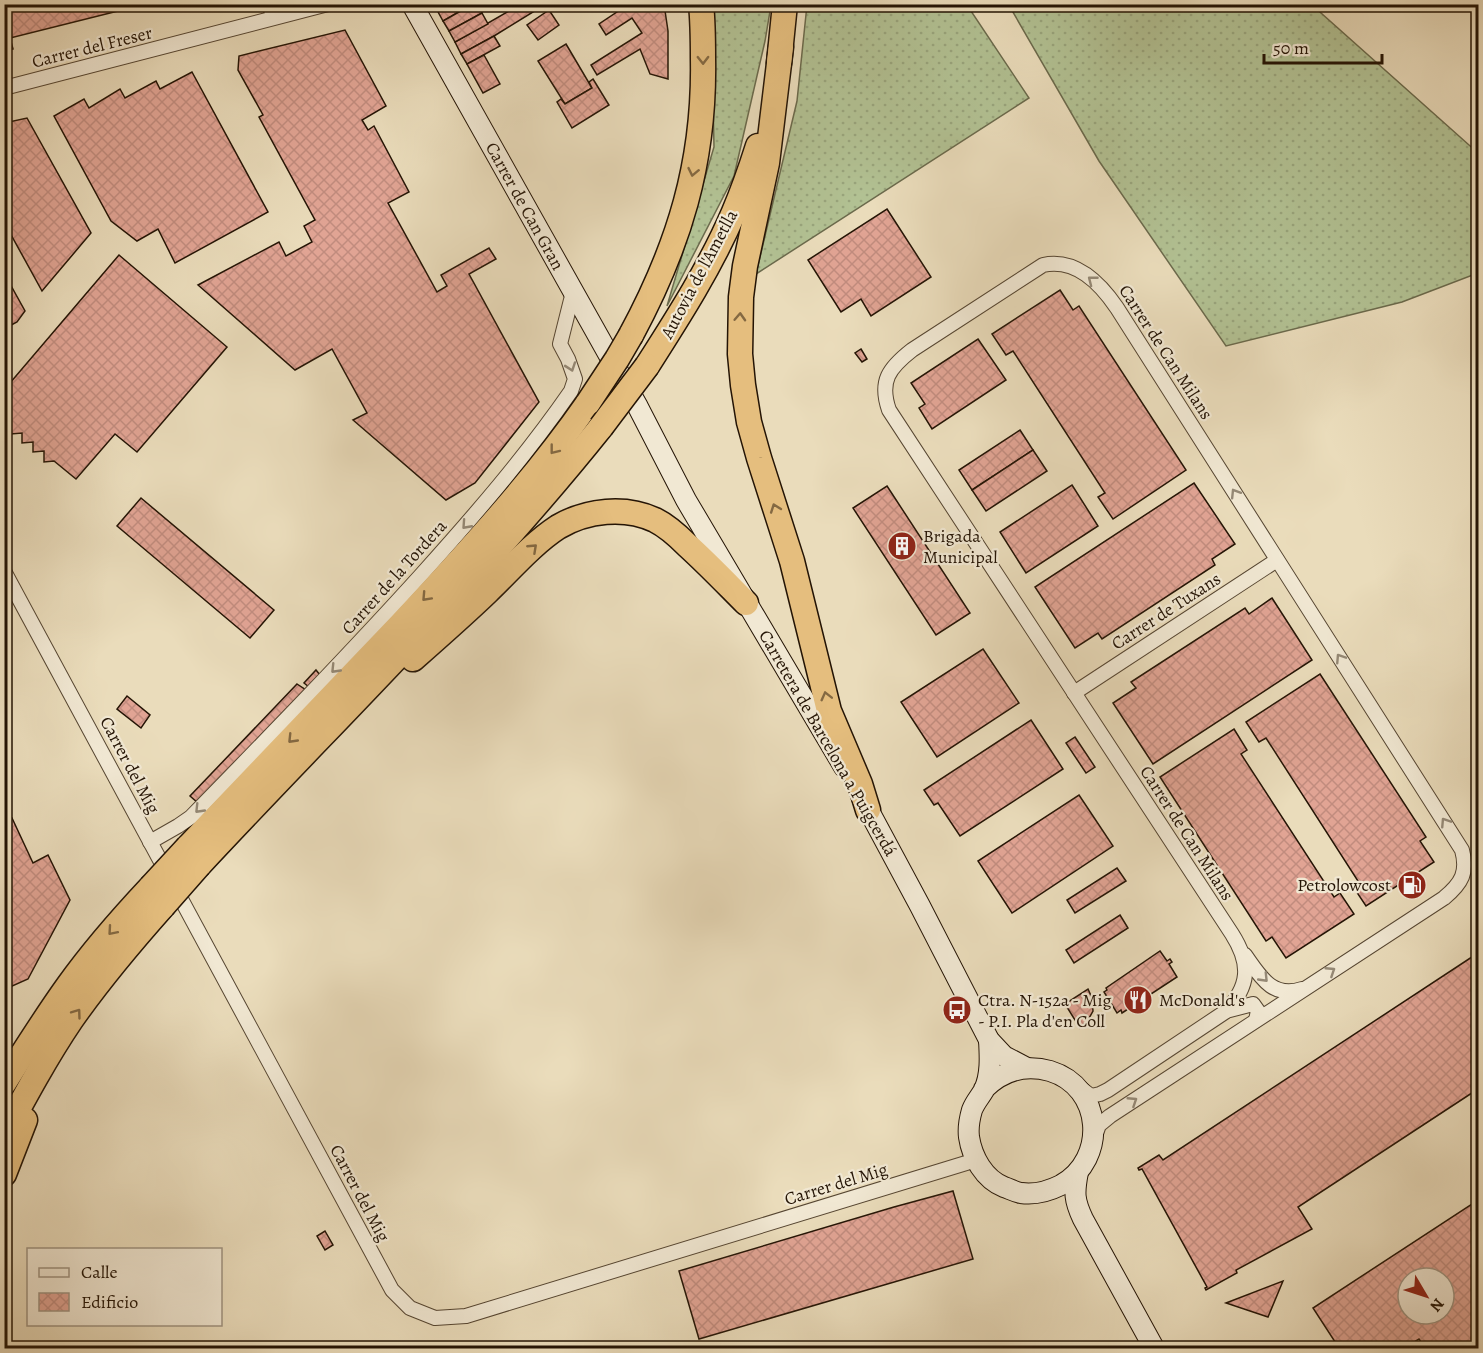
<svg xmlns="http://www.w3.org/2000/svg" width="1483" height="1353" font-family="Alegreya,serif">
  <defs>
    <pattern id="grass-dots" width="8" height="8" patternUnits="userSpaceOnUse" patternTransform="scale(1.5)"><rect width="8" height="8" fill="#b2c193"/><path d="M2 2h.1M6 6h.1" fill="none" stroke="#99a57d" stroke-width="1.8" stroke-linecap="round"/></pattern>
    <pattern id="building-cross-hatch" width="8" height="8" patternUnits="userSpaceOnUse" patternTransform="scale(1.5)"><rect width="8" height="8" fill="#e1a494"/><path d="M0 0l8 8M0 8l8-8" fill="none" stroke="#c18c7e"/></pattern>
  </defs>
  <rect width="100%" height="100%" fill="#eadcbb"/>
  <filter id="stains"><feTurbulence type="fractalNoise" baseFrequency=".00333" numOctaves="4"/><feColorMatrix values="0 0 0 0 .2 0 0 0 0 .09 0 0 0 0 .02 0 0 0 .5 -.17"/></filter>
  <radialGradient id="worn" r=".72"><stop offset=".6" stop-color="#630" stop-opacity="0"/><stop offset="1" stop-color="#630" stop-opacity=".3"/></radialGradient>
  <g fill="url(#grass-dots)" stroke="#6b6a4c" stroke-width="1.5">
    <polygon points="1029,4 1312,5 1478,153 1478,273 1402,302 1226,346 1099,161 1010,7"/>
    <polygon points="711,5 771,5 765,41 734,176 667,306 714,147"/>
    <polygon points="807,5 967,5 1029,98 756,274 797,101"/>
  </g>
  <g fill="url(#building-cross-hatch)" stroke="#241405" stroke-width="1.5" fill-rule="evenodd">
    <polygon points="4,4 146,4 10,38 13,49 4,51"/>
    <polygon points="447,4 473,4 443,21 437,10"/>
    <polygon points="473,4 477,4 482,13 449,31 443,21"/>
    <polygon points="521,4 546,4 494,36 461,54 455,42"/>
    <polygon points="629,4 664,4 668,31 668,79 650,74 640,49 597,75 591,65 642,33 632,18 606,35 599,24"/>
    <polygon points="549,10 559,25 538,40 527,25"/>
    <polygon points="482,13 488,24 455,42 449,31"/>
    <polygon points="345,30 386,106 362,120 368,130 374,126 409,192 388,203 437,292 447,286 441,275 489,248 496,259 469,274 539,402 475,483 446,500 353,420 367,413 332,349 295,370 198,285 279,242 286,256 312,242 304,226 315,220 259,117 263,115 238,70 239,56"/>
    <polygon points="494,36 500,46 467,64 461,54"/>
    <polygon points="566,44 592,88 565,104 538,61"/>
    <polygon points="484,55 500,84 483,93 467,64"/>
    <polygon points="192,72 268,212 175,263 158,229 137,241 111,221 54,116 84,99 89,108 120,89 125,98 156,81 160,89"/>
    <polygon points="593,79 609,105 572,128 557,102 561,99 565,104 592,88 589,82"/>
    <polygon points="27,118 91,233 42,291 4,222 4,123"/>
    <polygon points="887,209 931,277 871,316 861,299 841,312 808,260"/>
    <polygon points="119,255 227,347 137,452 115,434 76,479 54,461 44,462 44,451 33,452 33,442 22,443 22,433 11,434 11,424 7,420 4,424 4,390"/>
    <polygon points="4,273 25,311 17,322 4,329"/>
    <polygon points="1060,290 1073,310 1079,306 1186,470 1113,519 1098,497 1105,493 1013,351 1006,355 992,334"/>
    <polygon points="978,339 1006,380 932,429 919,408 925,404 911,383"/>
    <polygon points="861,349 867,359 862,362 855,353"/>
    <polygon points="1020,430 1033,450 972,490 959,470"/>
    <polygon points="1033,450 1047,471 986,511 972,490"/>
    <polygon points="1194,483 1235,544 1212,559 1215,565 1102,639 1098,633 1075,648 1035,587"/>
    <polygon points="1072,485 1098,526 1026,573 1000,532"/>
    <polygon points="887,486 970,613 936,635 853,508"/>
    <polygon points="141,498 274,610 250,638 117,526"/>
    <polygon points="1272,598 1312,660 1153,764 1113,703 1136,688 1131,682 1245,608 1249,614"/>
    <polygon points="983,649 1019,703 937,757 901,702"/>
    <polygon points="316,670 320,675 309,687 304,683"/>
    <polygon points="1320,674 1426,837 1420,841 1434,862 1366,906 1352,885 1358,881 1266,738 1259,742 1246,722"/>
    <polygon points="297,684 306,690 198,803 190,796"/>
    <polygon points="127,696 150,715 141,728 117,709"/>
    <polygon points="1031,720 1063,769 960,836 938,803 934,805 924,790"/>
    <polygon points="1234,729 1247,750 1241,754 1334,897 1340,893 1354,914 1286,958 1272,937 1266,941 1160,777"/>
    <polygon points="1075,737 1095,767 1086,773 1066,743"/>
    <polygon points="1079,795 1113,846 1012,913 978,861"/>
    <polygon points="12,818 33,863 48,855 70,900 28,979 12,986 4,1001 4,822"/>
    <polygon points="1117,868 1126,881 1075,913 1067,900"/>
    <polygon points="1120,915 1128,928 1074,963 1066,950"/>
    <polygon points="1160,951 1167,961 1170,959 1172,962 1169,964 1177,977 1122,1013 1121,1010 1117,1013 1104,992 1107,990 1106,988"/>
    <polygon points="1478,953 1478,1089 1298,1207 1312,1229 1236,1270 1237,1273 1206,1290 1205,1288 1207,1287 1142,1169 1139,1170 1138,1168 1159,1155 1163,1160"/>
    <polygon points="1088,989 1092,998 1093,1011 1088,1020 1080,1028 1065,1004"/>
    <polygon points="953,1191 973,1259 699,1339 679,1271 894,1207"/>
    <path d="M 1475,1202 L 1478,1208 L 1478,1348 L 1425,1348 L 1419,1339 L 1404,1348 L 1339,1348 L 1313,1308 ZM 1408,1278 L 1444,1278 L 1444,1314 L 1408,1314 Z"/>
    <polygon points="325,1231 333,1245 325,1250 317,1236"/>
    <polygon points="1283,1281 1268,1317 1226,1303"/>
  </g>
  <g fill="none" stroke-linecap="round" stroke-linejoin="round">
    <g stroke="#564632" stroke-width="10">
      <polyline id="lane" points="266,4 270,19"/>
    </g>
    <g stroke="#564632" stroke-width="16">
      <g id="street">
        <polyline points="4,88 328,4"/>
        <polyline points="4,571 392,1290 410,1308 435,1318 466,1316 976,1160"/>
        <polyline points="1074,693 1277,560"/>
        <path d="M 150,842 L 178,826 L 191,817 C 269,737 347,657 422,574 C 475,515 526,456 571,391 L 575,379 L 568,359 L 560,344 L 573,292"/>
        <path d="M 1245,955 C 1260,976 1272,999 1302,989"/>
        <polyline points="1226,1011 1253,1004 1258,1011 1256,1020"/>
        <path d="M 1078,1086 L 1091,1096 L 1100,1094 L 1108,1090 L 1225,1012 C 1250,986 1251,964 1232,934 L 889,410 C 879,381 889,368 912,350 L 1043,265 C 1076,258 1100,283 1117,308 L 1462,850 C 1468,872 1462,883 1444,898 L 1110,1116 L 1099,1125 L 1094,1139"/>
      </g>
    </g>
    <g stroke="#241405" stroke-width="22">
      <g id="secondary">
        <polyline points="412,4 638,407 686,500 844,767"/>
        <polyline points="862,798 920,906 989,1040 1004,1056 1027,1068"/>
        <path d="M 984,1089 C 1002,1071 1025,1064 1050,1071 C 1103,1087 1108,1159 1061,1185 C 1049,1191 1035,1195 1021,1193 C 1015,1192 1010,1189 1004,1187 C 984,1179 972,1157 969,1137 C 968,1129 970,1117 972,1110 C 975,1102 980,1097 984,1090 C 991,1075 990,1057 989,1040"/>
        <path d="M 1078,1172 C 1074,1193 1074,1200 1083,1219 L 1154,1348"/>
      </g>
    </g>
    <g stroke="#241405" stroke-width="27">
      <g id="highway">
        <polyline points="781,47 767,163 745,266 741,297 740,354 743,385 749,422 759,458 792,561 829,711 860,784 868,810"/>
        <polyline points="779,63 785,4"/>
        <path d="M 631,335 C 679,246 705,162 703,59 C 703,41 703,23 701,4"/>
        <path d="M 647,366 C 679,316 711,266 734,212 C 743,191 751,168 758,146"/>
        <path d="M 413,659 C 438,637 463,615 487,592 C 510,570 532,544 558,527 C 587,510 625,506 655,520 C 667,526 678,536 687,545 C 708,564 727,584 746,603"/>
        <path d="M 188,847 C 259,773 330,699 401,624 C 467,553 533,482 588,403"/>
        <path d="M 199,865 C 334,720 477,582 601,427"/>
        <path d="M 4,1083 C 25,1050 45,1018 68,986 C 93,951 121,919 151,887"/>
        <path d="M 4,1135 C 25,1096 46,1057 71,1020 C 99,980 131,942 163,906"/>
        <polyline points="4,1174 25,1120"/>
      </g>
    </g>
    <use href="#lane" stroke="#f1e8d3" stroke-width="7"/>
    <use href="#street" stroke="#f1e8d3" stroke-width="14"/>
    <use href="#secondary" stroke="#f1e8d3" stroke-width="20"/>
    <use href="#highway" stroke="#e5be7e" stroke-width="24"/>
    <g stroke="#241405" stroke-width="27" stroke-linecap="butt">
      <g id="highway-bridge">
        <polyline points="588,403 617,359 631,335"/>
        <polyline points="601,427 647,366"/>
        <polyline points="151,887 188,847"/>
        <polyline points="163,906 199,865"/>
      </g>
    </g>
    <use href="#highway-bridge" stroke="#e5be7e" stroke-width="24"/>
  </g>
  <defs><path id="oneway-chevron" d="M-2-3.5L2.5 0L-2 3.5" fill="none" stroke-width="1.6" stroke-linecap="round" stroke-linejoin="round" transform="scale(1.5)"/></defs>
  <g stroke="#846942">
    <use href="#oneway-chevron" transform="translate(703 60) rotate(89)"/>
    <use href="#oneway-chevron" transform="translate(693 172) rotate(102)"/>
    <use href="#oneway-chevron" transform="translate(740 317) rotate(-87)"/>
    <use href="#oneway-chevron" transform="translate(554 450) rotate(128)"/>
    <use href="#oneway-chevron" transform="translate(775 508) rotate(-110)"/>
    <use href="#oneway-chevron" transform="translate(533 548) rotate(-43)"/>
    <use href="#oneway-chevron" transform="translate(426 597) rotate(133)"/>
    <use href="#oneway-chevron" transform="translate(826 696) rotate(-104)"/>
    <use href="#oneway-chevron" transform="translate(292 739) rotate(134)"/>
    <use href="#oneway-chevron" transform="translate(112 931) rotate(131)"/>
    <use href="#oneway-chevron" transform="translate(77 1013) rotate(-54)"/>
  </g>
  <g stroke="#958976">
    <use href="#oneway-chevron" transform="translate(1092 280) rotate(-142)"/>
    <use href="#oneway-chevron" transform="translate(571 367) rotate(71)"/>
    <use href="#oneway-chevron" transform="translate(1235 493) rotate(-122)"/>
    <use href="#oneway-chevron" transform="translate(466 525) rotate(132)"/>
    <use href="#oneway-chevron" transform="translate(1340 658) rotate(-123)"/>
    <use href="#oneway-chevron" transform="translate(335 669) rotate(134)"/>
    <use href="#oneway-chevron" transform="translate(199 809) rotate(134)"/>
    <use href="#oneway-chevron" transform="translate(1445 822) rotate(-123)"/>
    <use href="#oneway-chevron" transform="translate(1331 971) rotate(-33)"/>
    <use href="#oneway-chevron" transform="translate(1264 978) rotate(46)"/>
    <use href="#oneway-chevron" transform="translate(1133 1101) rotate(-33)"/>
  </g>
  <defs>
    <g id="building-disc" transform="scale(1.5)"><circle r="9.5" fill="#8f2418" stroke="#f1e8d3"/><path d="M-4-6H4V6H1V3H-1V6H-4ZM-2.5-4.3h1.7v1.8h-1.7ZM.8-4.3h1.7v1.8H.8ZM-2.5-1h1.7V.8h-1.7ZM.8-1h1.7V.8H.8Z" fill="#fff"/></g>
    <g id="fuel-disc" transform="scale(1.5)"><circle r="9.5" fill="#8f2418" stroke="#f1e8d3"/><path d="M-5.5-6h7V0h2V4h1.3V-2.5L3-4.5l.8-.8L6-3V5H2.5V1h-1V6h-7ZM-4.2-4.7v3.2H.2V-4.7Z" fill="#fff"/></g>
    <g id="restaurant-disc" transform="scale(1.5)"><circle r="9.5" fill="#8f2418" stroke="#f1e8d3"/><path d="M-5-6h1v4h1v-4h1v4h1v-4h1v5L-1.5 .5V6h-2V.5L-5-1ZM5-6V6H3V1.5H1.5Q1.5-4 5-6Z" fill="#fff"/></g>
    <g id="bus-disc" transform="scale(1.5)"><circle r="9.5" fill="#8f2418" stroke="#f1e8d3"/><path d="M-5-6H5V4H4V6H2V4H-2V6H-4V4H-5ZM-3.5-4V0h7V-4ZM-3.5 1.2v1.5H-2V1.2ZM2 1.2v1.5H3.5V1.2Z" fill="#fff"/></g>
  </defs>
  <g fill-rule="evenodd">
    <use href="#building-disc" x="902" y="546"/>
    <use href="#fuel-disc" x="1412" y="885"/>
    <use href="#restaurant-disc" x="1138" y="1000"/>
    <use href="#bus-disc" x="957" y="1010"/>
  </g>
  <g text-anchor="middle" stroke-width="4.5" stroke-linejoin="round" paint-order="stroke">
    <g font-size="18" fill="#241405" stroke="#f1e8d3">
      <text transform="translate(92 47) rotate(-14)" y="6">Carrer del Freser</text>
      <text transform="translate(525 206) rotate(61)" y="6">Carrer de Can Gran</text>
      <text transform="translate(699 274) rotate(-62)" y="6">Autovia de l'Ametlla</text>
      <text transform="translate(1166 352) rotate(57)" y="6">Carrer de Can Milans</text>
      <text transform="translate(394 577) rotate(-48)" y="6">Carrer de la Tordera</text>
      <text transform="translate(1166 611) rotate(-33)" y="6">Carrer de Tuxans</text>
      <text transform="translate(828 743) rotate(60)" y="6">Carretera de Barcelona a Puigcerdá</text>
      <text transform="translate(130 765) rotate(62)" y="6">Carrer del Mig</text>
      <text transform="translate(1187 833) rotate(57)" y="6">Carrer de Can Milans</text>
      <text transform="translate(836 1184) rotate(-17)" y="6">Carrer del Mig</text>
      <text transform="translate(360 1193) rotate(62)" y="6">Carrer del Mig</text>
    </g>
    <g font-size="18" fill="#241405" stroke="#f1e8d3" text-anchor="start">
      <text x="923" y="542">Brigada<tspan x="923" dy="21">Municipal</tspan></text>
      <text x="1391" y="891" text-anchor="end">Petrolowcost</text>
      <text x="978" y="1006">Ctra. N-152a - Mig<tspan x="978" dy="21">- P.I. Pla d'en Coll</tspan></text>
      <text x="1159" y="1006">McDonald's</text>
    </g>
  </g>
  <rect width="1483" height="1353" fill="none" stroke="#eadcbb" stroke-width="24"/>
  <rect x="6" y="6" width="1471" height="1341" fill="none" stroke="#241405" stroke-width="3"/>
  <rect x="12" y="12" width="1459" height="1329" fill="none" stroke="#241405" stroke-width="1.5"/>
  <rect x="27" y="1248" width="195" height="78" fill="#f1e8d3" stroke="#9f9381" stroke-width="1.5"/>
  <rect x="39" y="1268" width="30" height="9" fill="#f1e8d3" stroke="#9f9381" stroke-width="1.5"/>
  <text x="81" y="1278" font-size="18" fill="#241405">Calle</text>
  <rect x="39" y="1293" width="30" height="18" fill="url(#building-cross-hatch)" stroke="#9f9381" stroke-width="1.5"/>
  <text x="81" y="1308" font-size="18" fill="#241405">Edificio</text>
  <g transform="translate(1426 1296) rotate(129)"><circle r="28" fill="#f1e8d3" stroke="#9f9381" stroke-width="1.5"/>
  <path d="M0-4.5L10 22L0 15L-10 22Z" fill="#8f2418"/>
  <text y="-9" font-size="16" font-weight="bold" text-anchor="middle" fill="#241405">N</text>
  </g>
  <path d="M1264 54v9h118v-9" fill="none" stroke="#241405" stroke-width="3"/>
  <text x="1273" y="54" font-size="18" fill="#241405" stroke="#f1e8d3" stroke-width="4.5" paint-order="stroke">50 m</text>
  <rect width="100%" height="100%" filter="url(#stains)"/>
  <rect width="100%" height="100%" fill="url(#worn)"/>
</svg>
